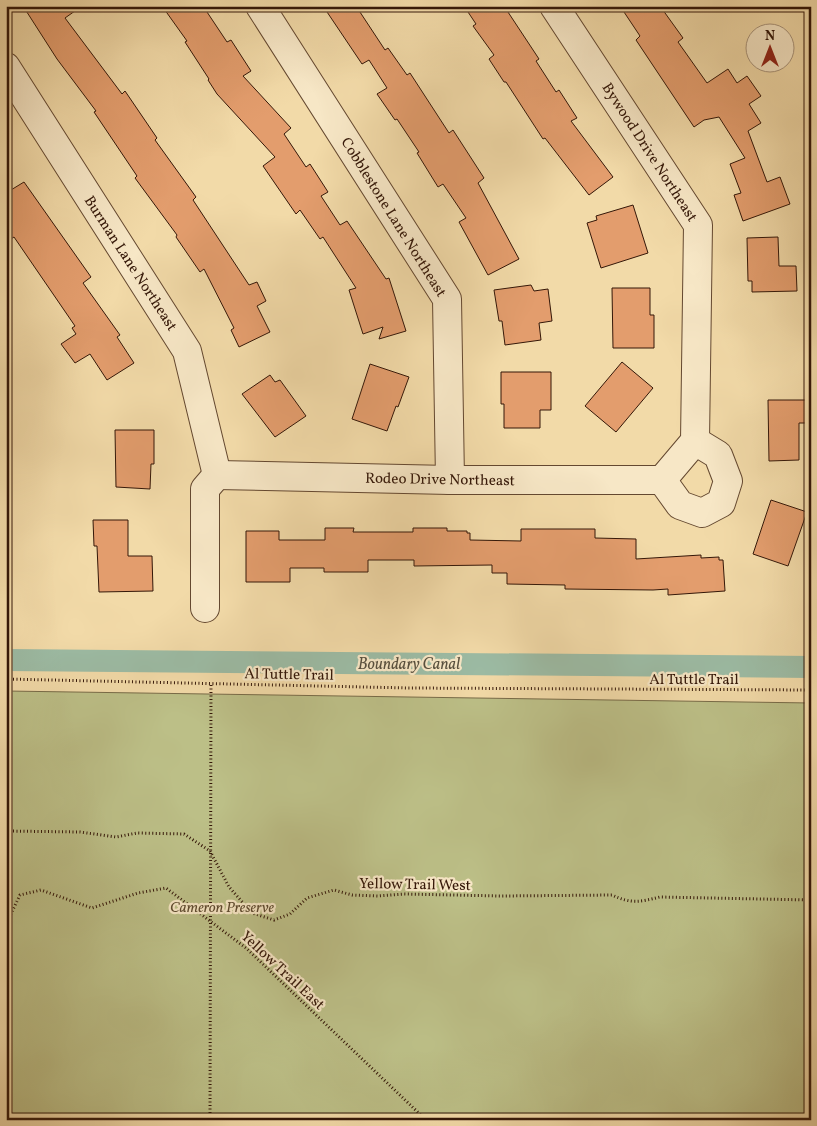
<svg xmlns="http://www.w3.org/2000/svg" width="817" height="1126" font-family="Vollkorn,serif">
  <rect width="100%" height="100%" fill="#f2daa8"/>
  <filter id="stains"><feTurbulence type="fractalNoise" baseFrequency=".004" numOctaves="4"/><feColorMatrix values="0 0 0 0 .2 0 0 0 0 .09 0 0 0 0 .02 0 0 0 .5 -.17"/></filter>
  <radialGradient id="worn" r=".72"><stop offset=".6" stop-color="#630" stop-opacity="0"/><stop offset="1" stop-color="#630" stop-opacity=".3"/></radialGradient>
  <polygon fill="#bcbf87" stroke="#786b48" points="6,691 811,703 811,1120 6,1120"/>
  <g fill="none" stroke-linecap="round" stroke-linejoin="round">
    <polyline stroke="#9cbba4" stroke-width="22" points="6,660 811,667"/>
  </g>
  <g fill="#e39d6d" stroke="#341708">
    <polygon points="23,6 82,6 65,18 122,94 125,91 157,138 155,140 196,197 193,200 249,285 257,282 266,301 257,306 270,332 239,347 231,330 234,328 204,269 200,272 176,237 177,235 135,178 137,176 94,112 96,111 57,59"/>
    <polygon points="162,6 203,6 227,42 231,40 251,71 243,76 291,128 284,134 306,167 310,164 328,192 321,196 340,225 347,221 386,279 389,278 406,331 379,339 383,327 363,334 349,290 356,288 323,237 320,239 300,210 296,214 263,166 275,157 217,94 208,80 209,79 185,42 187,41"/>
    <polygon points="323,6 356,6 385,50 388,48 407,75 410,73 449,133 453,130 484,178 478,183 519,259 488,275 459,222 466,218 443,184 438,187 417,153 419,152 397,119 395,120 377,94 387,88 369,60 362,64"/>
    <polygon points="464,6 504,6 539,59 536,61 556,92 559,90 577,118 571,121 613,177 589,195 545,138 543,139 506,82 504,82 489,59 494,55 473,26 476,24"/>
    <polygon points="620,6 660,6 683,38 678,42 707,83 728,69 737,83 747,76 761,96 749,104 761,123 748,131 767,182 780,177 790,204 743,221 734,195 741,193 730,164 745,158 719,117 704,120 694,127 636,40 640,36"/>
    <polygon points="24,182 91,277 83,283 120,335 117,337 134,363 107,380 90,354 75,363 61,344 76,334 72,328 75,326 14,237 6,242 6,193"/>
    <polygon points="633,205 648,253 601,268 587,223 597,220 596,216"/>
    <polygon points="778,237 779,266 796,266 797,291 752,292 752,281 748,281 747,238"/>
    <polygon points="531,285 534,291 548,289 552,321 539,323 541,340 505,345 502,321 499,321 494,290"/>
    <polygon points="612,288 650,288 650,315 654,315 654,348 613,348"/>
    <polygon points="622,362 653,388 616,432 585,406"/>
    <polygon points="370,364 409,377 398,407 396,406 387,431 352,419"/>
    <polygon points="501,372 551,372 551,410 540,410 540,428 504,428 504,404 501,404"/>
    <polygon points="270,375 275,382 280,380 306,416 275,437 242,394"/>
    <polygon points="768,400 811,400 811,423 799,423 799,460 769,461"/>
    <polygon points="115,430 154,430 154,464 151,464 150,489 116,487"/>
    <polygon points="771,500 807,512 788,566 753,554"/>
    <polygon points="93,520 128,520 128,556 152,556 153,591 99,592 97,546 94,546"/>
    <polygon points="325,528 354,528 353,532 413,532 413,528 447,528 447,531 467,531 467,533 470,533 470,540 521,541 521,529 595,529 595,538 636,539 636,559 701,555 701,558 719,557 719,560 723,560 725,591 668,595 668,589 653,590 565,589 565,585 507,584 507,573 492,573 492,565 414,566 414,560 368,560 368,572 324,572 324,568 290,568 290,582 246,582 246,531 279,531 279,540 325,540"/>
  </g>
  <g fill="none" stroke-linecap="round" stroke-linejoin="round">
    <g stroke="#644830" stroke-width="30">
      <g id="minor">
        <polyline points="260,6 447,299 450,480"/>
        <polyline points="554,6 698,225 695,441 662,480"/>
        <polyline points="6,67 187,351 217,475"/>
        <polyline points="217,475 450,480 662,480"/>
        <polyline points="662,480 680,505 702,513 721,503 728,481 718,455 695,441"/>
        <polyline points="205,608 205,489 217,475"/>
      </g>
    </g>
    <g stroke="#341708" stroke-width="3" stroke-dasharray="1 2.5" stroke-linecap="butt">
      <polyline points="6,679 409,688 811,690"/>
      <path d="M 6,831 L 80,832 L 116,837 L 137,833 L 184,834 L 210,851 L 229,887 L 252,913 L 274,920 L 290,914 L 307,898 L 334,890 L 352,895 L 378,896 L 404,894 L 501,896 L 612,895 C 631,904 640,902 660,897 L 811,900"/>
      <polyline points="6,924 20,895 41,890 92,908 138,893 166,888 246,948 426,1120"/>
      <polyline points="210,1120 211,684"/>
    </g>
    <use href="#minor" stroke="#f7e7c6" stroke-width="28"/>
  </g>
  <g text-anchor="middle" stroke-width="4.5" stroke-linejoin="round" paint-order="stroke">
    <g font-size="15" fill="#341708" stroke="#f7e7c6">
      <text transform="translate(650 152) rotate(57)" y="5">Bywood Drive Northeast</text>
      <text transform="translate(394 217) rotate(58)" y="5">Cobblestone Lane Northeast</text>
      <text transform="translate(131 263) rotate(57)" y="5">Burman Lane Northeast</text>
      <text transform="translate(440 479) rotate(1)" y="5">Rodeo Drive Northeast</text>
      <text transform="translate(289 674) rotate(1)" y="5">Al Tuttle Trail</text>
      <text x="694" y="684">Al Tuttle Trail</text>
      <text transform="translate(415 884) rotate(1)" y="5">Yellow Trail West</text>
      <text transform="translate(283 970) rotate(43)" y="5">Yellow Trail East</text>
    </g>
    <g font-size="15" font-style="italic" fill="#5d492e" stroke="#f7e7c6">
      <text x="222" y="912">Cameron Preserve</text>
    </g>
    <g font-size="16" font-style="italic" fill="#58503f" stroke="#f7e7c6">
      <text x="409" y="669">Boundary Canal</text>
    </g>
  </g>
  <rect width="817" height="1126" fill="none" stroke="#f2daa8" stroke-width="25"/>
  <rect x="8" y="8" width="802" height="1111" fill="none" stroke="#341708" stroke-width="2.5"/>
  <rect x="12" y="12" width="792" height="1101" fill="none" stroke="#341708"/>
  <g transform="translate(770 48)"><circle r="24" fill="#f7e7c6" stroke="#a9947a"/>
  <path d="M0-4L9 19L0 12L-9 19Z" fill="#8f2418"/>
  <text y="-8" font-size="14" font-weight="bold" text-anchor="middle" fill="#341708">N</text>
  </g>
  <rect width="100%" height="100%" filter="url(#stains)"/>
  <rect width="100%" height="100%" fill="url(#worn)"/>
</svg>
